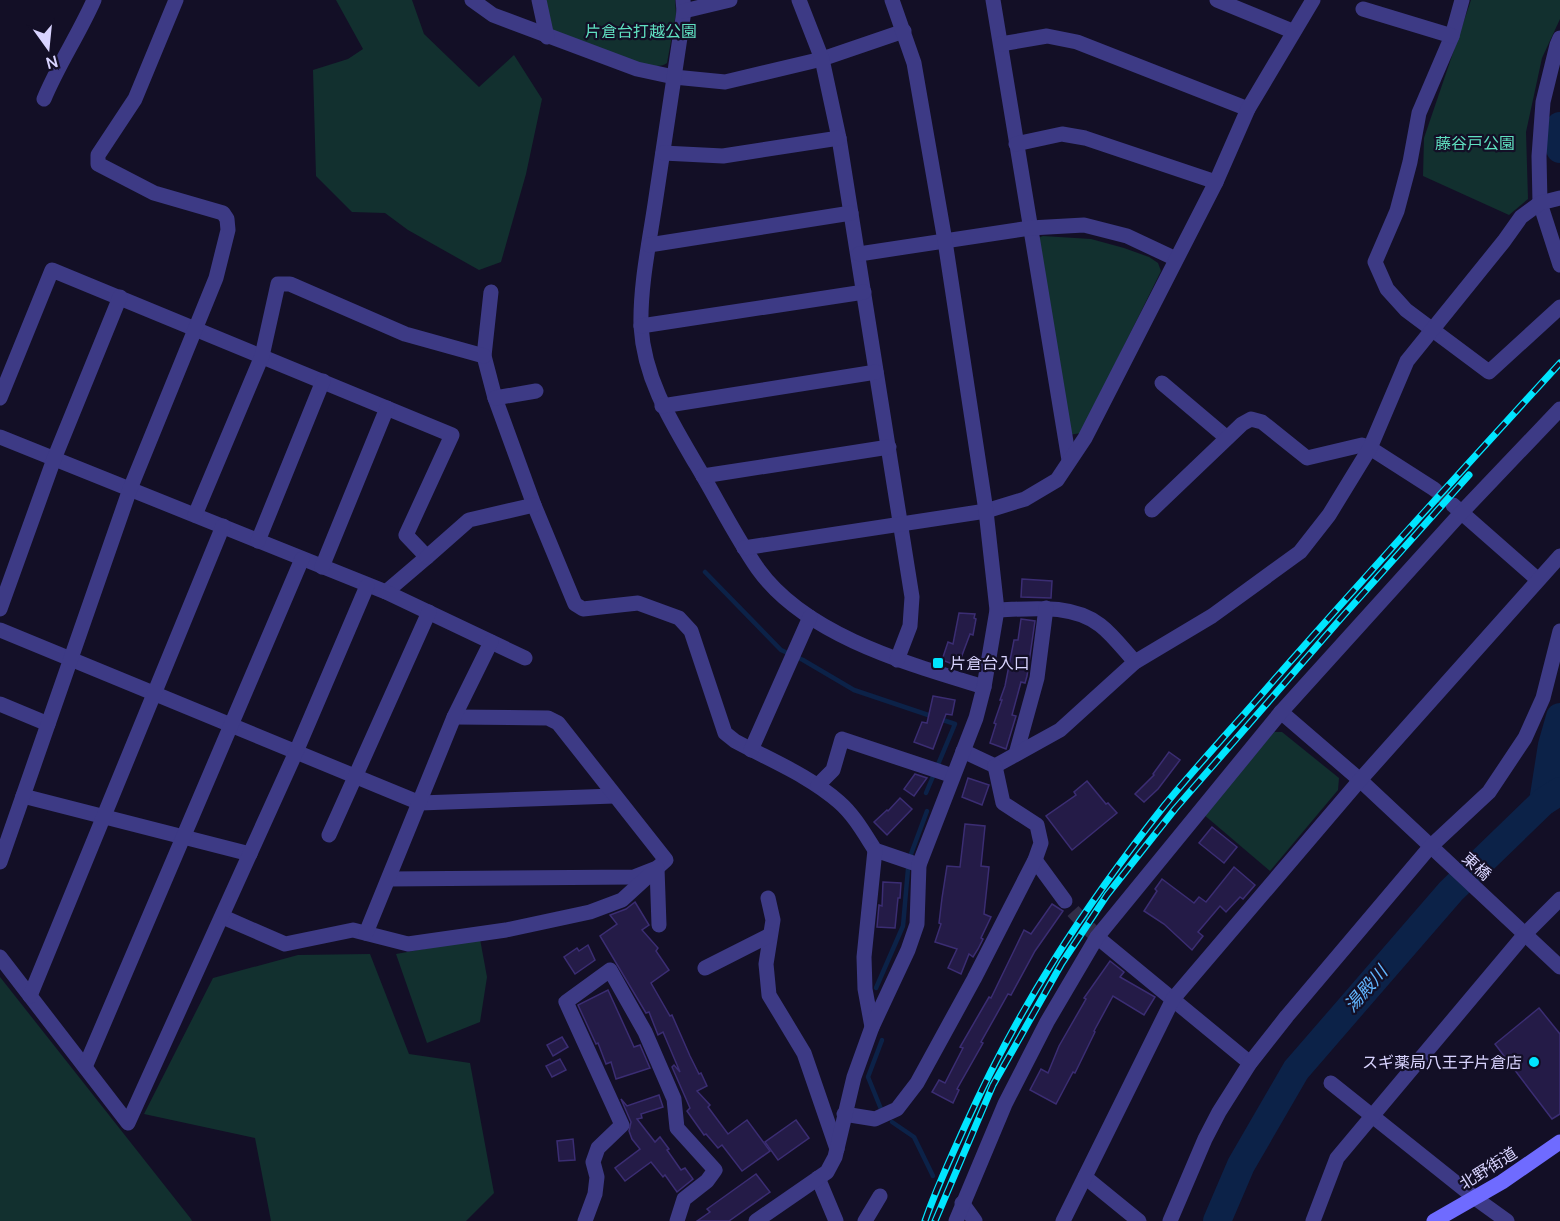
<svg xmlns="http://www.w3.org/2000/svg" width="1560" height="1221" font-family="Manrope,'Noto Sans JP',sans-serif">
  <rect width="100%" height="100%" fill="#130f26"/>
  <g fill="#12302f">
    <polygon points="336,0 412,0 424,34 479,87 514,55 542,99 526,174 501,262 479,270 408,230 385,213 352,212 316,176 313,70 348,59 363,49"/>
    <path d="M 545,0 L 675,0 L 676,14 L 667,63 C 652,77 570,38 550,29 Z"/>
    <polygon points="1471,0 1560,0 1560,19 1542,58 1526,132 1528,199 1509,215 1423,176 1424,138"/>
    <polygon points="1043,236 1091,239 1124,248 1149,257 1158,263 1161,271 1081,433 1069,435 1038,238"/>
    <polygon points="1274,732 1282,732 1339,778 1338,790 1270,871 1203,814"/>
    <polygon points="480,939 487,977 480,1022 427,1043 396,954"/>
    <polygon points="370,954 409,1054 470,1063 494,1193 466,1221 271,1221 255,1138 144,1114 213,978 298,955"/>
    <polygon points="0,977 191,1219 192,1221 0,1221"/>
  </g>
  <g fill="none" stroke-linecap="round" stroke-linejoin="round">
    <g stroke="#0c2248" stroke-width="4.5">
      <polyline points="705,572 781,650 803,660 854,690 955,724 926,793"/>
      <polyline points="911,854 927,811"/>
      <polyline points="876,988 903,926 908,869"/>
      <polyline points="881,1109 868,1077 882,1040"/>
      <polyline points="892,1122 914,1137 933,1176"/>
    </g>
    <g stroke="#0c2248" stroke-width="28">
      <polyline points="1560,126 1560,149"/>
      <polyline points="1543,802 1552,745 1560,717"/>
      <polyline points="1217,1221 1241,1165 1296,1070 1451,891 1543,802 1560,791"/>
    </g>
  </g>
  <g fill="#241b47" stroke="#3b2d73" stroke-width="1.5">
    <polygon points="1022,579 1052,581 1051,598 1021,597"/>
    <polygon points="959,613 975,614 974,618 976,619 973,635 970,634 958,666 942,660 948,642 953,644"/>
    <polygon points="1021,619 1035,621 1027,676 1025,683 1021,682 1012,715 1016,716 1006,749 990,743 996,724 994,723 1002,700 1000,700 1005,686 1014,640 1018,640"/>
    <polygon points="933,696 955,700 952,715 946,714 933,749 914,742 922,722 927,723"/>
    <polygon points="1169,752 1180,760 1158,789 1144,802 1135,794 1154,775 1153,774"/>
    <polygon points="915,774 927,778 914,796 904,789"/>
    <polygon points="968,778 989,785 982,805 962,797"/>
    <polygon points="1087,781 1106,804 1108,803 1117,813 1072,850 1046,816 1076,795 1074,792"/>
    <polygon points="900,798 912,809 887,835 874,822 887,810 888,811"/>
    <polygon points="965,824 985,826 981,866 989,867 984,914 991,917 981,938 983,939 978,949 973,957 969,954 961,974 948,968 957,949 935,942 941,924 939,923 942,898 947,866 960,867"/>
    <polygon points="1212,827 1237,847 1224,863 1199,843"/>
    <polygon points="1234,867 1255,885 1243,899 1240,897 1226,912 1220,906 1198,932 1203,936 1192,950 1164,924 1144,911 1157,891 1155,889 1162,879 1194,903 1199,897 1206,902"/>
    <polygon points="883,882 901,883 900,898 898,898 895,928 877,927 879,905 882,906"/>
    <polygon points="635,902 649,925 642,930 658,948 656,951 669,970 651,983 670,1016 672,1015 690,1056 699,1074 701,1073 707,1086 697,1091 710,1105 708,1107 728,1134 747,1120 770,1151 742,1171 722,1145 718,1148 706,1134 704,1135 687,1111 690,1108 672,1067 674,1065 680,1072 663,1032 658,1035 649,1012 646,1013 600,936 617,924 610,915 626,909"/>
    <polygon points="1052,904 1063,911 1035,951 1011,995 1008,994 981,1042 983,1043 957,1089 959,1090 953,1103 932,1092 939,1080 945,1083 963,1048 960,1047 989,997 991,998 1024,930 1031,934"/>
    <polygon points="588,945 595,960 575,974 564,957 577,948 579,951"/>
    <polygon points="1110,961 1124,972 1120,977 1155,997 1144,1015 1113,996 1094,1031 1095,1032 1075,1073 1073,1072 1056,1104 1030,1090 1041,1069 1048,1073 1059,1046 1086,999 1084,998"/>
    <polygon points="608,990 634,1047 640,1045 650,1068 616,1079 611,1062 606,1064 598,1043 596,1044 578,1005"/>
    <polygon points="1539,1008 1560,1034 1560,1114 1552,1119 1495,1044"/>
    <polygon points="562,1037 568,1047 553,1056 547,1045"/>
    <polygon points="560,1059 566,1070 552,1077 546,1066"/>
    <polygon points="659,1095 663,1107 641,1114 642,1118 637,1119 655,1142 660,1137 669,1149 667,1150 681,1170 685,1168 693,1179 677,1192 665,1175 663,1177 651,1162 625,1181 615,1168 640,1149 632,1139 629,1131 631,1122 621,1099 627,1106"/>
    <polygon points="796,1120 809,1138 778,1160 765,1142"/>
    <polygon points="573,1139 575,1160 559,1161 557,1141"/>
    <polygon points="756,1174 770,1192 729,1221 697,1221 710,1212 707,1209"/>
  </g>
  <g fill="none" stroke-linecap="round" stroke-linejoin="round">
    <g stroke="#312d47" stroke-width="15" stroke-dasharray="15 8" stroke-linecap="butt">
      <polyline points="1434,489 1453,505"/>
      <polyline points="1073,911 1097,937"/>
    </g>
    <g stroke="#3d3a85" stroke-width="15">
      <polyline points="472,0 493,15 637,69 674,77 725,82 822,59 904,31"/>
      <polyline points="539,0 547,37"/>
      <path d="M 683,0 L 684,11 C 674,75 665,140 655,204 C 649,244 640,286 641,326 C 644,378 670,420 696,464 C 717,499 735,536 758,569 C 806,636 909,664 984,687"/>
      <polyline points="799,0 822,59 839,138 912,597 910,626 897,660"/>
      <polyline points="993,0 1069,460"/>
      <polyline points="1217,0 1292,31"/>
      <polyline points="1462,0 1452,36 1419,113 1410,162 1397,211 1375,262 1387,289 1406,310 1489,372 1560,307"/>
      <polyline points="1363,9 1452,36"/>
      <polyline points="684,11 730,0"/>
      <polyline points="1560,38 1557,45 1543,102 1539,156 1540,203 1560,265"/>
      <polyline points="1001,44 1047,36 1077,42 1248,109"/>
      <path d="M 44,99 C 58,65 79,34 94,0"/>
      <polyline points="1016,144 1062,134 1085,138 1216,182"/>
      <polyline points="663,153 723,156 839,138"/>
      <polyline points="649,245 851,213"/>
      <polyline points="859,254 1030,228 1084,225 1127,236 1176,259"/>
      <path d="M 491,292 L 484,356 L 495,398 L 534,505 L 575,604 L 583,609 L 638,603 L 679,618 L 691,631 L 725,733 L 735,741 C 770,760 810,776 839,802 C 854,815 864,833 875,850 L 919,865"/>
      <polyline points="641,326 864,292"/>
      <polyline points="1162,383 1227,438"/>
      <polyline points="0,398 52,270 452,435 406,535 427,557 386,592"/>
      <polyline points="495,398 536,391"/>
      <polyline points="662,406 876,372"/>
      <polyline points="0,437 386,592 525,658"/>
      <polyline points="703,476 889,447"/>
      <polyline points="1453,505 1537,579"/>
      <polyline points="1152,510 1242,424 1251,419 1262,422 1307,458 1362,445 1370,448 1434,489"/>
      <polyline points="195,515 262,356 278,284 290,284 405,334 484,356"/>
      <polyline points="258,541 323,381"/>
      <polyline points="744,548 986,511 1025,499 1057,480 1085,438 1216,182 1248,109 1313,0"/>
      <polyline points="427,557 469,520 534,505"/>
      <polyline points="322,567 387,408"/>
      <polyline points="0,609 54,459 120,297"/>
      <path d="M 997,610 C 1031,609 1071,603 1100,625 C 1113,635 1124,650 1135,662"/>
      <polyline points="0,630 420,803 614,796"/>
      <polyline points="0,704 48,724"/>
      <polyline points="1281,712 1360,780 1560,967"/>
      <polyline points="751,750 810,617"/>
      <polyline points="963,751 995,766"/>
      <polyline points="1016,754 1037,678 1046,608"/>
      <polyline points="995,766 1060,730 1135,662 1212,616 1300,552 1329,515 1370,448 1407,361 1504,241 1521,217 1540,203 1560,198"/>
      <polyline points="818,785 833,770 842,739 953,776"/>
      <polyline points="23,796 250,854"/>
      <polyline points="329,835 429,612"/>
      <polyline points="1035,860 1065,901"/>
      <polyline points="0,862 130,489 216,278 228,230 227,219 223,213 154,193 98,164 98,155 135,99 176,0"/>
      <polyline points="389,879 634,877 657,868 666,860 558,723 548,718 454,717"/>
      <polyline points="768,898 773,920 766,964 769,995 804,1053 837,1149"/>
      <polyline points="223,917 285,944 353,930 408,944 506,930 590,912 622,900 657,868 659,925"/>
      <polyline points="366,933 454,717 491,642"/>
      <polyline points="1097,937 1250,1063"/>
      <polyline points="0,957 128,1123 296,752 367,586"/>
      <polyline points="705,968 770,935"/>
      <polyline points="30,996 223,526"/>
      <polyline points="872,1027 865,989 864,957 875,850"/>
      <polyline points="85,1067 302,559"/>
      <polyline points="1331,1083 1475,1198 1507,1221"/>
      <polyline points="844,1114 875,1119 897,1109 917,1083 974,979 1035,860 1041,843 1037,825 1003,803 995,766"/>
      <polyline points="1085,1177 1139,1221"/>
      <polyline points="818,1178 836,1221"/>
      <polyline points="962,1203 975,1221"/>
      <polyline points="585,1221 595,1194 597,1177 593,1162 598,1148 622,1125 566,1002 610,970 645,1032 674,1099 677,1128 715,1170 707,1181 684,1199 677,1221"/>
      <polyline points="865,1221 880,1196"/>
      <polyline points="956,1221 1005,1104 1047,1022 1097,937 1281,712 1461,513 1560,409"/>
      <polyline points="1063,1221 1173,999 1360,780 1560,556"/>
      <polyline points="1170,1221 1205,1139 1219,1112 1250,1063 1287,1016 1430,847 1489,792 1525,738 1543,698 1560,631"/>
      <polyline points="1313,1221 1337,1158 1525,934 1560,899"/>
    </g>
    <polyline stroke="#3d3a85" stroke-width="15" points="756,1221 827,1172 835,1157 854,1077 872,1027 908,950 917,924 919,865 976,718 984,687 997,610 986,511 945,241 914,63 892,0"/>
    <polyline stroke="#6f6bff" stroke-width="15" points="1434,1221 1502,1182 1560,1142"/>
    <g stroke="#00e5ff" stroke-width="7">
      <g id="rail">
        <path d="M 925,1221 C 936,1189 951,1157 965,1126 C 1018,1008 1084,907 1164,806 C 1199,763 1238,722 1274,680 C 1368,573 1464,468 1560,363"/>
        <polyline points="935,1221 993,1085 1062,963 1107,895 1175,809 1343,616 1469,475"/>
      </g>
    </g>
    <use href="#rail" stroke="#130f26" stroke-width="4.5" stroke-dasharray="14" stroke-linecap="butt"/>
  </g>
  <g fill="#00e5ff" stroke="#130f26" stroke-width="2">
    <rect x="932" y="657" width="12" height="12" rx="3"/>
    <circle cx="1534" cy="1062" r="6"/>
  </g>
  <g text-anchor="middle" stroke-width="4.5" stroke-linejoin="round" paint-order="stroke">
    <g font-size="16" fill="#5fe0c0" stroke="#130f26">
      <text x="641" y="37">片倉台打越公園</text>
      <text x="1475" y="149">藤谷戸公園</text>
    </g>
    <g font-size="16" fill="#d9d4ff" stroke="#130f26" text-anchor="start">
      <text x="950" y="669">片倉台入口</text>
      <text x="1522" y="1068" text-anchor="end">スギ薬局八王子片倉店</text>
    </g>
    <g font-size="16" fill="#d9d4ff" stroke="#130f26">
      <text transform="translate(1477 866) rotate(42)" y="6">東橋</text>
      <text transform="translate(1488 1168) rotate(-32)" y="6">北野街道</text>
    </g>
    <g font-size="18" font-style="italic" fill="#62b6ff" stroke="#130f26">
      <text transform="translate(1366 989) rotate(-49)" y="6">湯殿川</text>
    </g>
  </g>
  <g transform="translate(48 48) rotate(165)" stroke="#130f26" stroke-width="4.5" paint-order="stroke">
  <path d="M0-4.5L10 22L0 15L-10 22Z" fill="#d9d4ff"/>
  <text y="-9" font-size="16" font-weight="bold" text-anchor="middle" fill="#d9d4ff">N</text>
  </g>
</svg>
